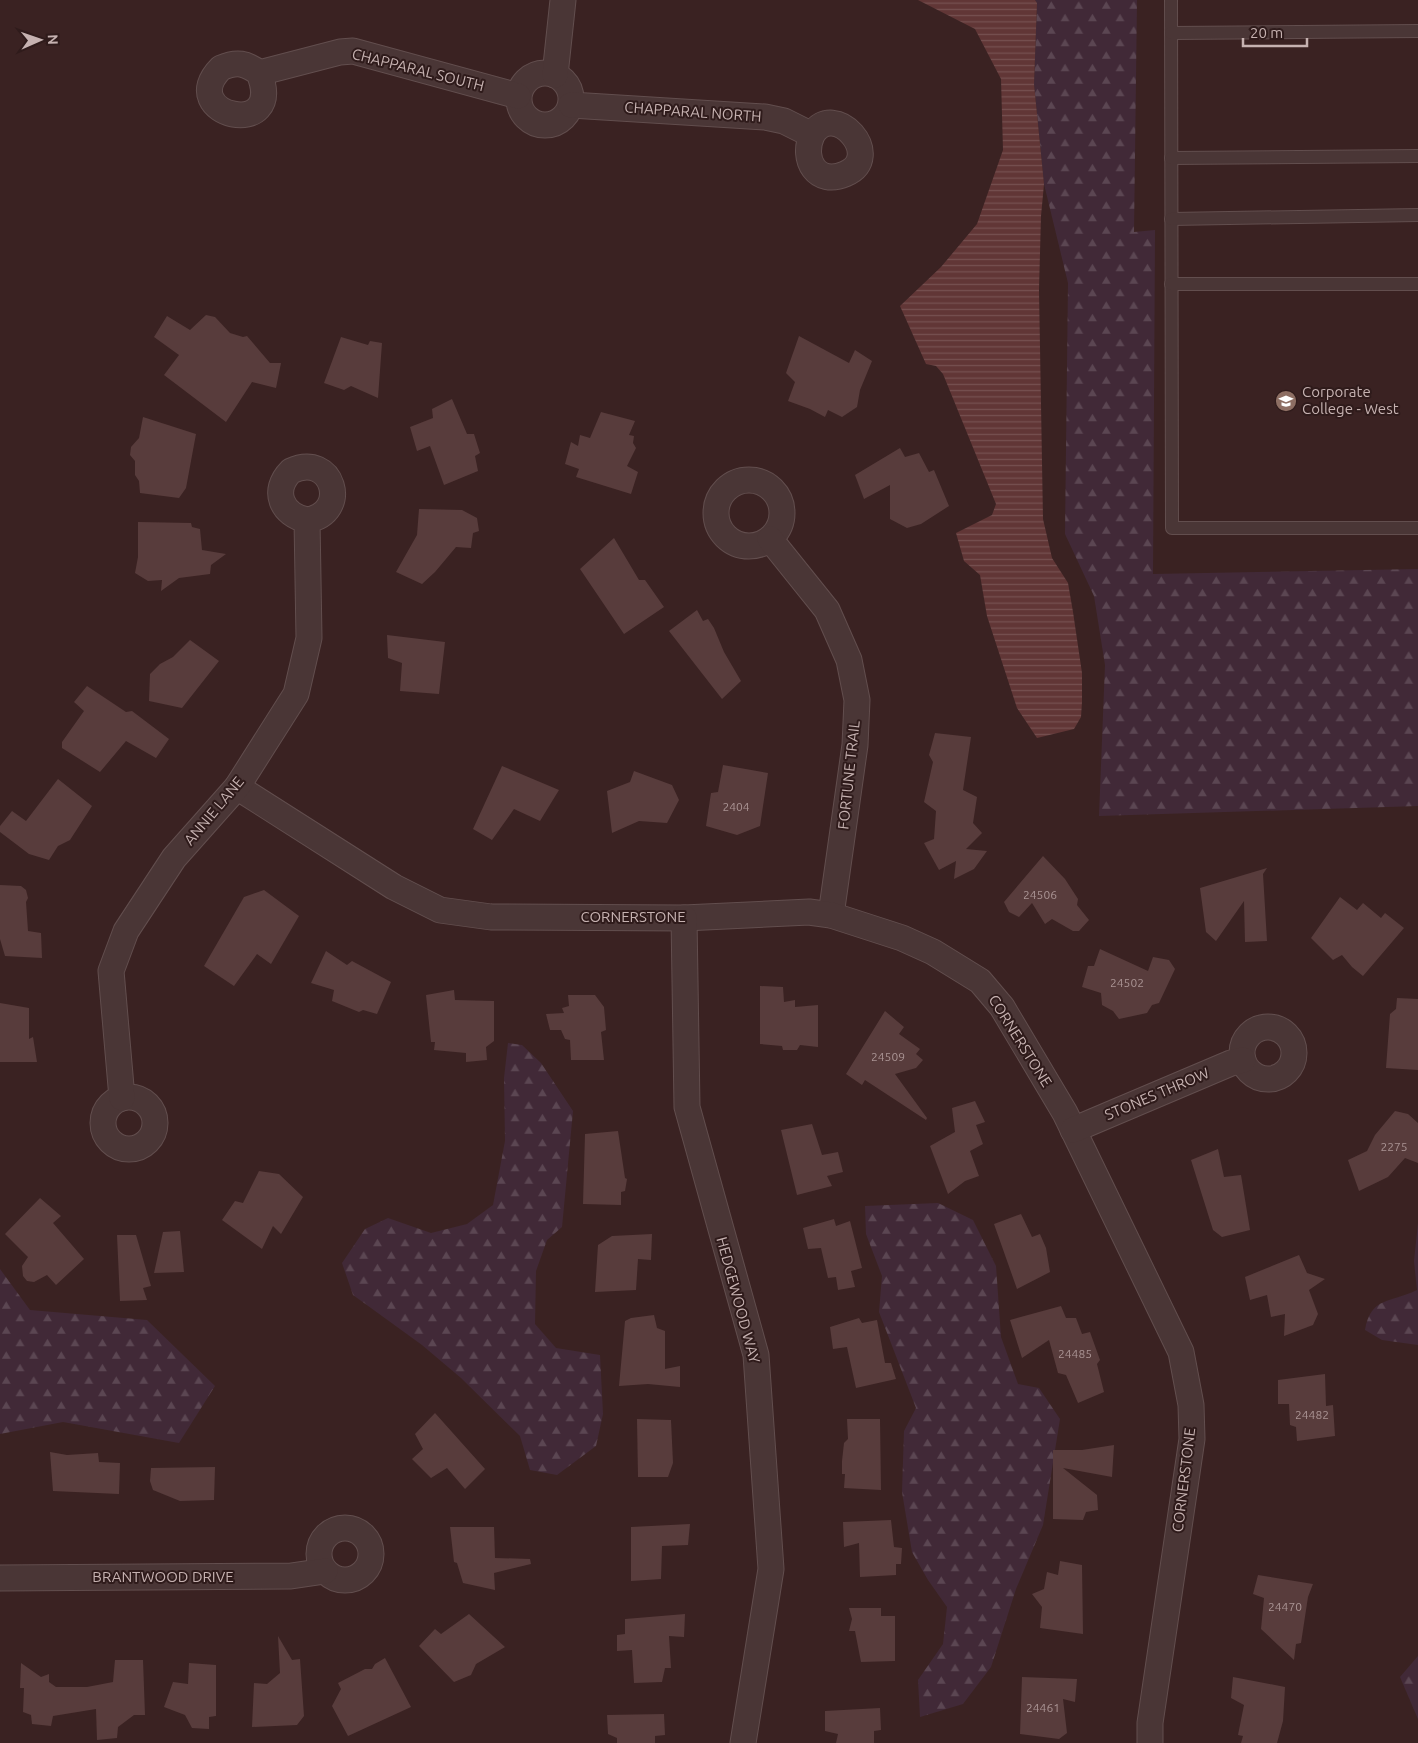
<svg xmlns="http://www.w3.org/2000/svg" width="1418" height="1743" font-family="Ubuntu,sans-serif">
  <defs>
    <pattern id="forest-firs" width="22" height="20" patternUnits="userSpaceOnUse" patternTransform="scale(1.25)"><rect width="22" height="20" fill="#412937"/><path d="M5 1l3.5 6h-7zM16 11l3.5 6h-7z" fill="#5b4652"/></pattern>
    <pattern id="water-rules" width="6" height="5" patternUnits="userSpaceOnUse" patternTransform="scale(1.25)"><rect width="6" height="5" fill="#613636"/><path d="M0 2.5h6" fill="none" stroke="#765151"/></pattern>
  </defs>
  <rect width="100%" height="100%" fill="#3a2222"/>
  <g fill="url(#forest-firs)">
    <polygon points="1035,0 1137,0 1134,232 1155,230 1153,574 1418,569 1418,806 1099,816 1105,665 1094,596 1065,534 1068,283 1044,184 1034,84 1037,3"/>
    <polygon points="508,1043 522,1045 541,1063 573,1111 562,1227 547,1240 536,1271 535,1324 556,1348 600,1355 603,1414 596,1446 557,1475 530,1470 520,1436 461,1378 422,1345 353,1295 342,1263 365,1229 388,1218 431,1233 467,1224 493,1205 505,1141 504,1078"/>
    <polygon points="938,1203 973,1220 996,1266 1001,1337 1018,1384 1039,1388 1060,1419 1043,1525 1016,1589 991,1667 963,1704 920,1717 918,1680 943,1644 947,1607 928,1580 912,1552 902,1492 904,1431 916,1408 879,1312 882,1276 866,1234 865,1206"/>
    <path d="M 1418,1223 L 1418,1345 L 1382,1340 L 1365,1330 C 1371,1296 1391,1303 1417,1290 L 1414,1261 Z"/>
    <polygon points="0,1269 30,1310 147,1320 215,1386 179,1443 63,1422 0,1434"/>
    <polygon points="1418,1656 1418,1719 1400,1677"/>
  </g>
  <polygon fill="url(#water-rules)" points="918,0 1035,0 1037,3 1034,84 1044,184 1041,216 1039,290 1043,519 1052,558 1068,583 1073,612 1082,673 1082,702 1081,717 1074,729 1037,738 1017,708 987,616 980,575 964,561 956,533 992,515 996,504 943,374 936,366 926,364 900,306 941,267 977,224 1003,150 1001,79 975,29"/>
  <g fill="#583c3c">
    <polygon points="206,315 215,317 230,333 243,337 247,336 270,363 281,363 276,388 252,382 226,422 164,375 179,355 154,337 167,316 190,330"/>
    <polygon points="799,336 849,363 855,350 872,361 860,390 857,407 842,417 828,410 825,417 810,409 788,401 795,382 786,373"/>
    <polygon points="341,337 368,345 370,341 382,343 378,398 351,386 344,390 324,383"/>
    <polygon points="452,399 467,434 474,434 480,453 475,456 478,471 444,485 430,446 417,451 410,427 433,418 432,409"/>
    <polygon points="601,412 635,421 629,435 634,436 633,443 636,448 627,466 638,472 631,494 576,477 579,469 565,464 571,442 578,446 580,435 590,438"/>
    <polygon points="143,417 196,434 186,488 179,498 140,493 139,481 135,475 135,461 130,455 131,447 139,438"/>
    <polygon points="900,448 905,457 919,453 929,472 934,470 949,506 921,524 907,528 890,519 890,485 864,499 855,475"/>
    <polygon points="419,509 462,510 477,518 479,531 473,533 471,548 456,547 435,572 422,584 396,572 417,535"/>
    <polygon points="138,522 191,523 192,527 200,529 202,550 226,554 211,565 210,574 179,578 161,591 162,580 148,581 135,573 138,557"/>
    <polygon points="614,538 639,580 645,580 664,607 624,634 580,569"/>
    <polygon points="697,610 703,621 708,619 714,628 724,652 741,681 722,699 669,631"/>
    <polygon points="387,635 445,642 439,694 400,691 402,663 388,658"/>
    <polygon points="190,640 219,661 182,708 149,701 150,674 160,664 173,657"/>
    <polygon points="87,686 126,712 132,711 169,739 156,758 126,741 100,772 62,748 62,742 84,711 74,702"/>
    <polygon points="935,733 971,737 963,790 977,797 973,823 982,833 966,849 987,851 974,869 954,879 956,861 939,870 924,843 934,839 936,811 924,802 933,762 929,755"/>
    <polygon points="723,765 768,773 760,826 737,835 706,826 711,793 718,792"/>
    <polygon points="502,766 559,790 540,821 514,809 492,840 473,829"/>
    <polygon points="634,771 672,785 679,800 667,823 639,821 612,833 607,791 630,782"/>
    <polygon points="58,779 92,806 70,840 58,846 49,860 29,854 0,832 0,826 12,811 26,821"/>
    <polygon points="1043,856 1065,879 1078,899 1077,905 1089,920 1079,931 1073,931 1052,919 1045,924 1032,903 1019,917 1009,912 1004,902"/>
    <polygon points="1267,868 1263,874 1267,941 1245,942 1244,901 1216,941 1206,932 1200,888"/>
    <polygon points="0,885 21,886 26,890 28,898 26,902 28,931 41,933 42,958 5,956 0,939"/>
    <polygon points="264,890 299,916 271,964 257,954 234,986 204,966 244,897"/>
    <polygon points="1340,897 1357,910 1363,903 1381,918 1385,913 1404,928 1363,976 1352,967 1342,955 1333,960 1311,938"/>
    <polygon points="1100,949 1148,971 1153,957 1169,960 1175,969 1159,1003 1152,1005 1147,1013 1119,1019 1113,1011 1102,1005 1101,993 1082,987 1088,966 1094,966"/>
    <polygon points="326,951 347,965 352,961 391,982 377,1014 363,1010 359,1012 332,1001 334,990 311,983"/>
    <polygon points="760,986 783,987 784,1002 795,1000 795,1007 818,1005 818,1047 800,1045 797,1050 783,1050 782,1046 760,1044"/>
    <polygon points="454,990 455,1000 494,1001 494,1041 486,1047 487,1060 466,1062 466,1053 434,1050 435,1042 431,1042 426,995"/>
    <polygon points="568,995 595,995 604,1007 606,1030 601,1032 604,1060 571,1060 570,1040 565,1039 561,1030 550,1030 546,1014 564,1013 562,1008 569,1006"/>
    <polygon points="1397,998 1418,999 1418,1070 1386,1068 1390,1014 1396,1009"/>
    <polygon points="0,1003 29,1008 29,1039 33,1037 37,1062 0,1062"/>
    <polygon points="885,1011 904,1027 899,1034 920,1049 916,1054 923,1060 916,1068 895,1074 927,1118 926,1120 865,1080 862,1085 846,1074"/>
    <polygon points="975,1101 985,1122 976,1125 983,1144 970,1151 979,1176 965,1181 948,1194 930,1146 955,1132 952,1108"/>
    <polygon points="1395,1111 1408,1114 1418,1123 1418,1163 1405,1158 1388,1177 1359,1191 1348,1160 1367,1151 1375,1135"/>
    <polygon points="812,1124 822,1155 838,1152 843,1172 827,1176 832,1186 797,1195 781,1130"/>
    <polygon points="618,1131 625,1178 627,1179 625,1191 621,1192 621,1205 583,1204 585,1134"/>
    <polygon points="1218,1149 1224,1177 1241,1175 1250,1230 1222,1237 1213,1230 1191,1160"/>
    <polygon points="259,1171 279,1174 303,1197 281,1234 273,1226 262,1249 222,1220 235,1201 243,1203"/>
    <polygon points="40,1198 61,1216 53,1223 84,1259 56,1285 47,1275 34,1282 27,1281 23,1276 22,1266 28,1257 5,1234"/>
    <polygon points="1021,1214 1032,1237 1040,1234 1046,1248 1050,1272 1017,1289 994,1224"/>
    <polygon points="834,1219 836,1226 850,1221 862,1268 851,1271 855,1287 838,1290 836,1277 828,1278 821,1248 808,1249 803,1228"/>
    <polygon points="180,1231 184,1272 154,1273 163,1232"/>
    <polygon points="652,1234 651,1260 638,1259 636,1290 595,1292 598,1245 612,1236"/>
    <polygon points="117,1235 136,1235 151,1286 143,1288 147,1300 120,1301"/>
    <polygon points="1299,1255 1307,1273 1325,1279 1309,1290 1318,1314 1313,1325 1284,1336 1285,1314 1271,1317 1267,1295 1250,1300 1245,1277"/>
    <polygon points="1061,1306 1066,1318 1076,1318 1082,1334 1090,1332 1100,1360 1097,1364 1104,1392 1078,1403 1066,1375 1058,1373 1049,1340 1022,1358 1010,1320"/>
    <polygon points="654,1315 657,1328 665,1331 665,1369 680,1366 680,1387 648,1384 619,1386 625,1321 631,1318"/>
    <polygon points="859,1318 862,1323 877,1320 885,1363 891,1363 896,1379 856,1388 847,1347 833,1349 830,1327"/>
    <polygon points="1325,1374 1326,1406 1333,1405 1335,1436 1297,1441 1296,1427 1290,1425 1289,1404 1278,1404 1278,1380"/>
    <polygon points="435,1413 485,1469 465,1489 447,1468 431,1478 412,1459 423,1449 415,1434"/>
    <polygon points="637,1419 671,1420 673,1463 668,1477 638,1477"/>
    <polygon points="847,1419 880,1419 881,1490 844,1488 845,1474 842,1474 842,1461 844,1443 848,1439"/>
    <polygon points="1114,1445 1112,1477 1063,1468 1097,1495 1098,1510 1086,1512 1083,1520 1053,1519 1053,1450 1082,1450"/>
    <polygon points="50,1452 67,1455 98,1453 99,1462 120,1463 119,1494 53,1491"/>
    <polygon points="215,1467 214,1500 180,1501 153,1490 150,1481 151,1468"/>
    <polygon points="891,1520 894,1547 902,1548 901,1564 896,1564 896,1575 860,1577 859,1543 844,1547 843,1522"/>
    <polygon points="690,1524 688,1545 662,1546 661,1579 631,1581 631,1527"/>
    <polygon points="450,1527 494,1527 495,1558 530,1559 531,1564 494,1573 495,1590 463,1583 457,1563 454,1562"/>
    <polygon points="1060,1561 1082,1565 1083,1634 1040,1628 1042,1607 1032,1594 1044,1589 1047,1572 1058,1575"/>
    <polygon points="1258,1575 1313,1584 1308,1597 1301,1643 1296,1644 1294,1660 1261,1629 1264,1598 1253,1594"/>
    <polygon points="849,1608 881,1608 881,1616 895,1616 895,1661 861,1662 855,1631 849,1631 852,1619"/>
    <polygon points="469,1614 505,1647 476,1664 471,1675 454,1682 419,1646 435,1629 441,1634"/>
    <polygon points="685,1614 684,1637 669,1636 671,1668 665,1668 662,1682 634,1683 632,1650 617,1651 617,1635 625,1634 625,1619"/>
    <polygon points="278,1636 292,1660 300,1659 304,1716 297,1725 252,1727 254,1683 267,1684 280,1673"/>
    <polygon points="385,1658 411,1707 348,1736 332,1706 341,1689 338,1683 365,1669 372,1669 375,1664"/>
    <polygon points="115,1660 143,1660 145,1715 134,1715 118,1727 117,1738 97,1740 96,1709 53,1716 51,1726 32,1724 31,1715 23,1712 24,1688 20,1688 21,1663 41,1677 49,1674 49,1682 56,1687 87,1687 113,1682"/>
    <polygon points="189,1663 216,1665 216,1716 209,1717 209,1729 192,1728 185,1715 164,1707 173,1682 188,1684"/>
    <polygon points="1022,1677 1077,1679 1075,1702 1063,1699 1067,1733 1059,1739 1020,1734"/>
    <polygon points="1233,1677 1285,1687 1283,1721 1277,1743 1241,1743 1243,1736 1238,1735 1244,1705 1231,1698"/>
    <polygon points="880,1708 881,1730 874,1731 874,1743 836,1743 838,1734 825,1731 825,1711"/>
    <polygon points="664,1714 665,1735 655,1736 655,1743 617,1743 617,1738 608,1734 607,1715"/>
  </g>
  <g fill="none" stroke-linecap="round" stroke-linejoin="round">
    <g stroke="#624e4e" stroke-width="14">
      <g id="lane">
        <polyline points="1171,0 1172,528 1418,528"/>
        <polyline points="1171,33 1418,31"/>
        <polyline points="1171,158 1418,156"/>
        <polyline points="1171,219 1418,215"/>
        <polyline points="1171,284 1418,284"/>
      </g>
    </g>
    <g stroke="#624e4e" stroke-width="27">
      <g id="street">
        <circle cx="545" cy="99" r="26"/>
        <path d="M 259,73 C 246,63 237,61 221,68 C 174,115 287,142 259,73 L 340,52 L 353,51 L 518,96"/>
        <polyline points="555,75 563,0"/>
        <path d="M 571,105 L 765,117 L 784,121 L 812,135 C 834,98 886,157 845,174 C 817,186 801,160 812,135"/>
        <circle cx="749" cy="513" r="33"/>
        <polyline points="770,539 827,610 849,660 857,700 855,745 831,915"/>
        <polyline points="237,787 394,887 440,910 491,917 684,918 809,912 831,915 902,938 933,952 980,981 1002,1007 1065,1113 1181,1352 1191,1405 1192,1439 1150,1723 1150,1743"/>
        <polyline points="684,918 687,1107 756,1355 771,1569 743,1743"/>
        <circle cx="1268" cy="1053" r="26"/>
        <circle cx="129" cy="1123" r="26"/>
        <path d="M 122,1098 L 111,971 L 126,931 L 174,858 L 237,787 L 296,694 L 309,638 L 307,520 C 282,515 271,491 291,471 C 333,451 351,513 307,520"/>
        <polyline points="1073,1130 1231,1063 1243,1060"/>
        <circle cx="345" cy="1554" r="26"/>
        <polyline points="0,1578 291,1576 325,1571"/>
      </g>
    </g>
    <use href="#lane" stroke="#4a3636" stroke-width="12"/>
    <use href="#street" stroke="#4a3636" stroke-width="25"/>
  </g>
  <defs>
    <g id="university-disc" transform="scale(1.125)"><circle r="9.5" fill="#8d6e63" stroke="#2f1b1b"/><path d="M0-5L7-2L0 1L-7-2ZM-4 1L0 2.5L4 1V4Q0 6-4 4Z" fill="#fff"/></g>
  </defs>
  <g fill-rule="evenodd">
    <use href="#university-disc" x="1286" y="401"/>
  </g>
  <g text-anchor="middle" stroke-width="4" stroke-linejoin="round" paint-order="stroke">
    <g font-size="12" fill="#aa9494">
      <text x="736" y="811">2404</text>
      <text x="1040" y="899">24506</text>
      <text x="1127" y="987">24502</text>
      <text x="888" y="1061">24509</text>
      <text x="1394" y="1151">2275</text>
      <text x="1075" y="1358">24485</text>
      <text x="1312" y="1419">24482</text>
      <text x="1285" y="1611">24470</text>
      <text x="1043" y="1712">24461</text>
    </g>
    <g font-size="15" fill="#c6b2b1" stroke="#2f1b1b">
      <text transform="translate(418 70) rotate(14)" y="5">CHAPPARAL SOUTH</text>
      <text transform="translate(693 112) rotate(4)" y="5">CHAPPARAL NORTH</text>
      <text transform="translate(849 775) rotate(-84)" y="5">FORTUNE TRAIL</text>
      <text transform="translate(214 811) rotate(-50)" y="5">ANNIE LANE</text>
      <text x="633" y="922">CORNERSTONE</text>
      <text transform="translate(1020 1041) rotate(58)" y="5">CORNERSTONE</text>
      <text transform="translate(1157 1094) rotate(-23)" y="5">STONES THROW</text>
      <text transform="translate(738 1300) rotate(75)" y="5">HEDGEWOOD WAY</text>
      <text transform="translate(1184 1480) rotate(-83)" y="5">CORNERSTONE</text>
      <text x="163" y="1582">BRANTWOOD DRIVE</text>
    </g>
    <g font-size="15" fill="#c6b2b1" stroke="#2f1b1b" text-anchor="start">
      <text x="1302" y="397">Corporate<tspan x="1302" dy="17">College - West</tspan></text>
    </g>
  </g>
  <g transform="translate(40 40) rotate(88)" stroke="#2f1b1b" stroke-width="4" paint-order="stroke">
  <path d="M0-4L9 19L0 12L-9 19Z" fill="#c6b2b1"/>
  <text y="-8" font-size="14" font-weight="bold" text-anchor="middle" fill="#c6b2b1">N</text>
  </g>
  <path d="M1243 38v8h64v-8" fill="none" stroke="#c6b2b1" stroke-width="2.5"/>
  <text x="1250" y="38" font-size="15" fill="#c6b2b1" stroke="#2f1b1b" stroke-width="4" paint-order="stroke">20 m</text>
</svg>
